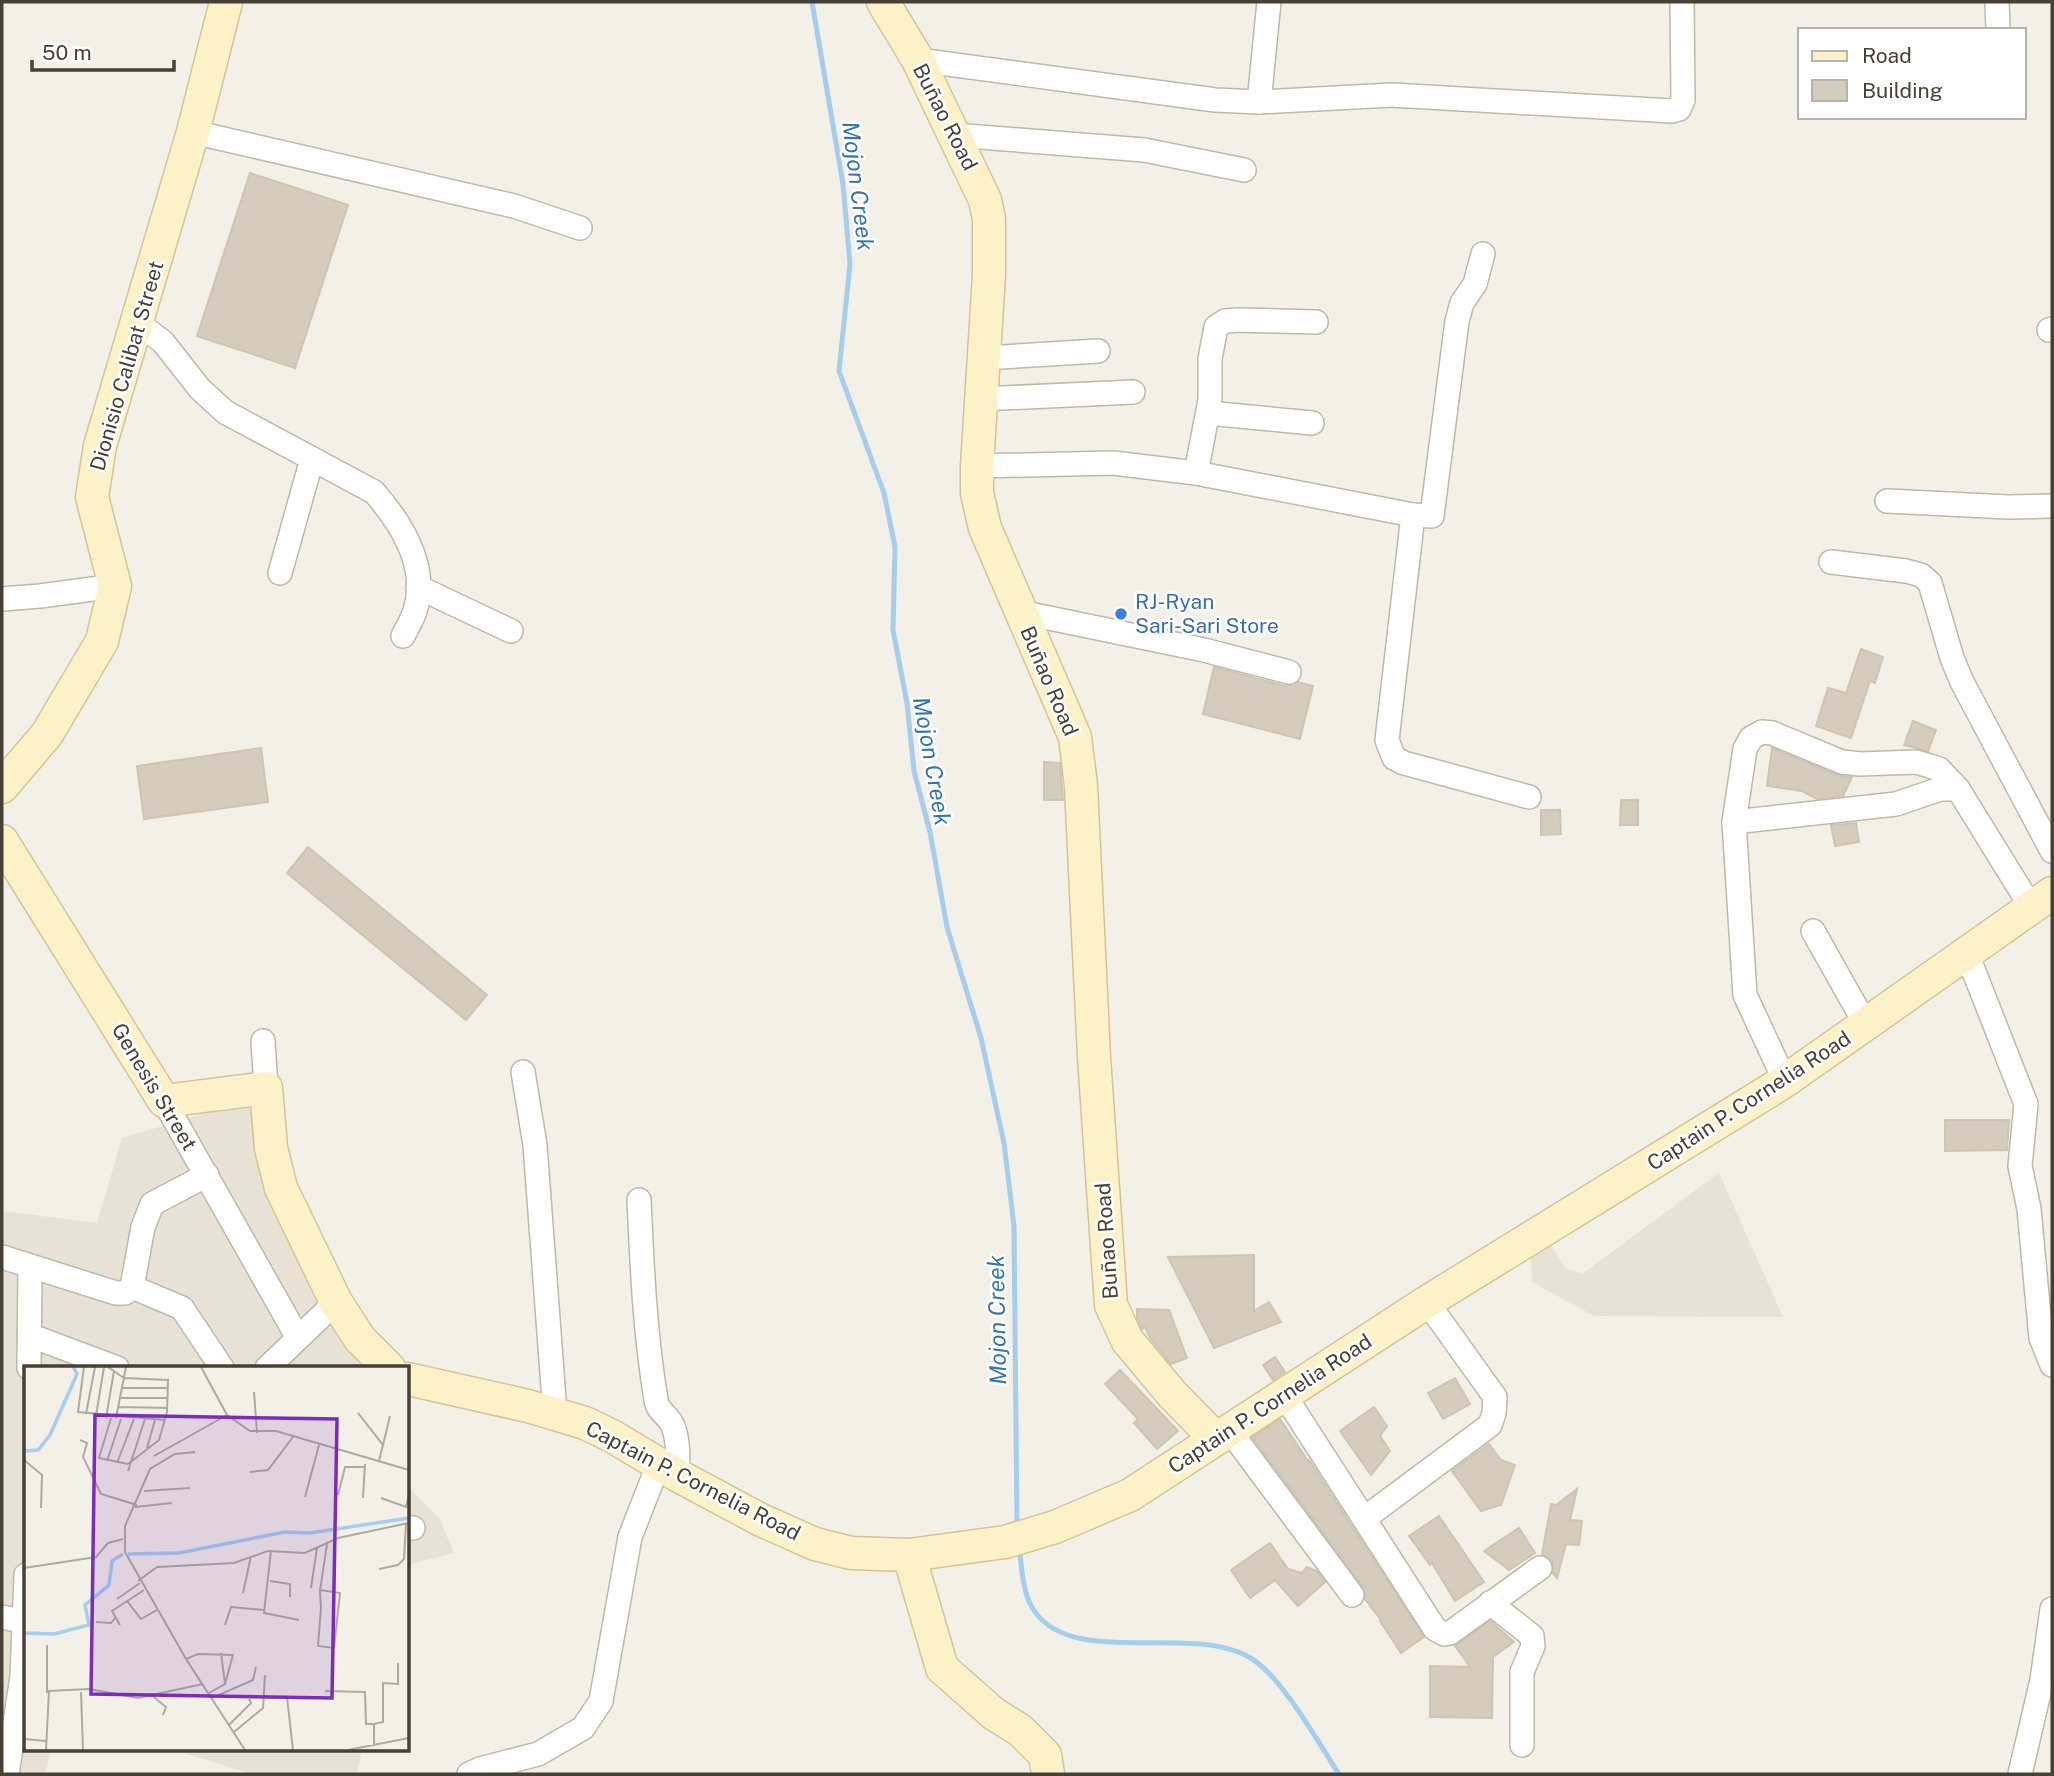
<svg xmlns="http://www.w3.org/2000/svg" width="2054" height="1776" font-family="'Public Sans',sans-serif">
  <rect width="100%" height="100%" fill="#f3f0e7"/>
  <g fill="#e7e2d5">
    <polygon points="236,1104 257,1108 373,1368 26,1368 26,1750 51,1750 45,1774 2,1774 2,1211 97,1223 122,1138"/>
    <polygon points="1719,1173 1783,1317 1594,1316 1532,1282 1531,1258 1551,1245 1565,1268 1582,1274"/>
    <polygon points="408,1487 439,1518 454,1553 408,1565"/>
    <polygon points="174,1750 362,1750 357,1774 251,1774"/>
  </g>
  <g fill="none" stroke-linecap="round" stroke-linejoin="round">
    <g stroke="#a4cdee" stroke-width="5">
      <polyline points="812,2 843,184 850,264 839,371 884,493 895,547 893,630 907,703 914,771 930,832 947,927 981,1038 1004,1143 1014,1226 1017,1526"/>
      <path d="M 1019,1547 C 1022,1566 1022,1592 1033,1609 C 1071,1669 1189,1623 1249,1657 C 1282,1676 1317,1741 1339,1774"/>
    </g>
  </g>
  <g fill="#d4ccbc" stroke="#cfc4b0" stroke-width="2">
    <polygon points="250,173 348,205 295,368 197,336"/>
    <polygon points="1861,649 1883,657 1875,683 1870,681 1851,738 1816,726 1828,688 1846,693"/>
    <polygon points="1214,667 1285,686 1298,682 1313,686 1300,739 1203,714"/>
    <polygon points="1913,721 1936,730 1928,751 1904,745"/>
    <polygon points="261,748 268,802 144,819 137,766"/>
    <polygon points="1772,748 1837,775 1852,777 1843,796 1817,799 1802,791 1767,786"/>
    <polygon points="1044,762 1060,763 1063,800 1044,800"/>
    <polygon points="1621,800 1638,800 1638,825 1620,825"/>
    <polygon points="1541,810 1560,810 1561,834 1541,835"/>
    <polygon points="1856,823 1859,842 1835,846 1831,825"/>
    <polygon points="308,847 487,995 466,1020 287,873"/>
    <polygon points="1945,1120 2009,1120 2007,1150 1945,1151"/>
    <polygon points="1254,1255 1254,1311 1269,1302 1281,1322 1214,1348 1168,1257"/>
    <polygon points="1137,1309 1169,1310 1187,1358 1171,1364 1150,1338 1145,1327 1142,1329 1137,1317"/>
    <polygon points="1275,1357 1285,1372 1273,1380 1263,1365"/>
    <polygon points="1120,1370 1178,1431 1157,1449 1134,1423 1138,1419 1105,1384"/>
    <polygon points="1455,1378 1470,1404 1443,1419 1428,1393"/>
    <polygon points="1374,1407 1387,1426 1380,1436 1390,1451 1371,1475 1340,1431"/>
    <polygon points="1280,1419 1308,1461 1309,1460 1424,1637 1401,1653 1380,1621 1381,1620 1365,1599 1363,1587 1252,1437"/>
    <polygon points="1489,1444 1501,1460 1515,1465 1501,1505 1481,1511 1452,1471"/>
    <polygon points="1577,1489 1570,1520 1582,1521 1579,1545 1566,1544 1557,1578 1553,1573 1552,1560 1542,1555 1551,1504 1556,1505"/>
    <polygon points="1439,1516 1484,1582 1455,1601 1432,1563 1430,1565 1409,1536"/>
    <polygon points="1519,1528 1535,1553 1509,1570 1484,1551"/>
    <polygon points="1270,1543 1288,1569 1302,1573 1307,1567 1317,1571 1325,1582 1298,1606 1275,1580 1250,1598 1231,1570"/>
    <polygon points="1490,1621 1514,1642 1493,1657 1492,1718 1430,1717 1430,1666 1470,1667 1455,1646"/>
  </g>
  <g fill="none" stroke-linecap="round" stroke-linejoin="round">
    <g stroke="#beb8aa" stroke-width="26">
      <g id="street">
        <polyline points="1997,2 1998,30"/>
        <polyline points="918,60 1215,100 1259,102 1392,95 1672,111 1679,109 1683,100 1682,2"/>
        <polyline points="1259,102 1269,2"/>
        <polyline points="193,132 514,206 580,228"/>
        <polyline points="954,135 1144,150 1244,170"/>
        <path d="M 138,323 L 163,342 L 200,389 L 225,412 L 374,492 C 402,524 429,567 415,611 C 412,620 407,628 403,636"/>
        <polyline points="2049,330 2052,329"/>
        <polyline points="984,358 1098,351"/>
        <polyline points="981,399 1133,392"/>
        <polyline points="1208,413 1312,423"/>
        <polyline points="977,466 1113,463 1196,473 1413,515 1432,516 1457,321 1462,303 1475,284 1483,254"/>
        <polyline points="1196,473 1210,400 1210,359 1216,327 1225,321 1238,320 1316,322"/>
        <polyline points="1887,501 2008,507 2052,506"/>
        <polyline points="1413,515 1387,740 1394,758 1404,763 1529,797"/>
        <polyline points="1831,562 1906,571 1921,575 1930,583 1952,658 1962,682 2052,851"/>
        <polyline points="280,573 312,459"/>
        <polyline points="418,587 511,631"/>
        <polyline points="2,599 40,596 115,586"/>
        <polyline points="1020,612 1204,650 1289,672"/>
        <polyline points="1734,822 1896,804 1940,789 1958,789 2031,907"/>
        <polyline points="1813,931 1866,1025"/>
        <polyline points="1967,954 2026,1104 2020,1166 2029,1209 2041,1338 2052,1365"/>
        <polyline points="263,1041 266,1088"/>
        <polyline points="523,1072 535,1145 555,1413"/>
        <polyline points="1785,1081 1745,995 1734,822 1745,749 1751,738 1762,732 1772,733 1842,762 1860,764 1916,762 1930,766 1939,769 1958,789"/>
        <polyline points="164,1101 298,1338"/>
        <path d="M 639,1200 C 642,1267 645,1334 656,1400 C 657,1411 669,1416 673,1426 C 679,1442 678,1459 677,1475"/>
        <polyline points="2,1257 116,1293 125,1293 132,1287"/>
        <polyline points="132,1287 143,1227 152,1204 207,1175"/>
        <polyline points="132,1287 182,1308 222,1368"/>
        <polyline points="29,1335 117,1368"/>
        <polyline points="29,1368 30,1266"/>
        <polyline points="267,1368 336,1302"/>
        <polyline points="1285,1396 1435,1629 1444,1634 1450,1633 1540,1568"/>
        <polyline points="1230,1431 1352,1595"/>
        <polyline points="1365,1518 1490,1425 1494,1413 1495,1397 1427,1302"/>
        <polyline points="408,1528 413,1528"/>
        <polyline points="1490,1603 1532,1636 1533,1646 1522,1672 1522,1745"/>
        <polyline points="2,1617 25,1622"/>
        <polyline points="7,1774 22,1677 26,1575"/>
        <polyline points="469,1774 480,1769 538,1754 583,1728 601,1701 630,1537 659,1463"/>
        <polyline points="2020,1774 2042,1680 2052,1609"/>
      </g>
    </g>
    <g stroke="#d2c498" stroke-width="35">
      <g id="secondary">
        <polyline points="883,2 918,60 985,200 989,219 989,275 977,466 977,493 985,528 1075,737 1081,786 1094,1057 1111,1305 1127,1340 1172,1394 1216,1439"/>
        <polyline points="2,787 47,734 102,641 115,586 92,497 100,446 193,132 226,2"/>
        <polyline points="2,841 164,1101 266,1088 271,1148 281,1188 336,1302 360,1339 389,1368"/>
        <polyline points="408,1379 528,1406 585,1423 612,1436 677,1475 761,1520 815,1544 851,1553 909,1555 1005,1542 1055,1527 1130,1495 1427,1302 1785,1081 2052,893"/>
        <polyline points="909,1555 942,1668 994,1714 1020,1730 1045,1755 1048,1774"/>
      </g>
    </g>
    <use href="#street" stroke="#fff" stroke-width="23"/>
    <use href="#secondary" stroke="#fdf2c7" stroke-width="32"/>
  </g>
  <circle fill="#3f7fe0" stroke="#fff" stroke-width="2.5" cx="1121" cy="614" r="7"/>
  <g text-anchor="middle" stroke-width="5" stroke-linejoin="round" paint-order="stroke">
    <g font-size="21" fill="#464036" stroke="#fff">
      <text transform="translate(945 117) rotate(63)" y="7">Buñao Road</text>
      <text transform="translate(127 366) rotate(-74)" y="7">Dionisio Calibat Street</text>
      <text transform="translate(1049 681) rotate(67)" y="7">Buñao Road</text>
      <text transform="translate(154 1087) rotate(59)" y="7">Genesis Street</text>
      <text transform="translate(1749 1101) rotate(-33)" y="7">Captain P. Cornelia Road</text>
      <text transform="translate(1107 1241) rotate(-94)" y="7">Buñao Road</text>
      <text transform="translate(1270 1404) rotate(-33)" y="7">Captain P. Cornelia Road</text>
      <text transform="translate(693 1481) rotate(27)" y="7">Captain P. Cornelia Road</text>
    </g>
    <g font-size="21" fill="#366cbe" stroke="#fff" text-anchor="start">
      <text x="1135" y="609">RJ-Ryan<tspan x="1135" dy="24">Sari-Sari Store</tspan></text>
    </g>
    <g font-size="23" font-style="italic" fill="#3275af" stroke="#fff">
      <text transform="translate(858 186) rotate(83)" y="8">Mojon Creek</text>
      <text transform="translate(932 761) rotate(80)" y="8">Mojon Creek</text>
      <text transform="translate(997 1320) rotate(-91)" y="8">Mojon Creek</text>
    </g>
  </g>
  <g transform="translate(24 1366)">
    <rect width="385" height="385" fill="#f3f0e7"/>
    <path fill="none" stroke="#a4cdee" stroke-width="3.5" d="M 0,85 L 14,84 L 26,69 L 53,8 L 49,1M 104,188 L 155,187 L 261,166 L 286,167 L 385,152M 0,267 L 30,268 L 65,259 L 61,239 L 85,219 L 88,195 L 99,188"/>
    <path fill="none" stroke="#aeaaa0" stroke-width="2" d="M 60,1 L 54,46 L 141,54M 84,1 L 100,12 L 144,14 L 143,46 L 135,74 L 104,98M 177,1 L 203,49 L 226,65 L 252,65 L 385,104M 99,22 L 144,22M 230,26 L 233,67M 97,32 L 144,32M 95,41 L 144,42M 334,47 L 359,79 L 355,95M 62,48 L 71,1M 72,50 L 80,1M 82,52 L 90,5M 87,52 L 75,92 L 104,98M 92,52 L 102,1M 56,74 L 63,77 L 59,91 L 77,128 L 113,139M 359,79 L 366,50M 123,82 L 131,54M 171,86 L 151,88 L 126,103 L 101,160 L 101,186 L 162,293 L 221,384M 130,90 L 203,49M 0,94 L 18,109 L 17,142M 83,95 L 97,53M 93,97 L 110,53M 104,105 L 121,53M 226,106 L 244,104 L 269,71M 120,125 L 166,122M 314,129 L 321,101 L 340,101M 281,131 L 295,79M 339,132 L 341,98M 357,132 L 382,141 L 385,129M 111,141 L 148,137M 247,185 L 240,247 L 275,254M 0,202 L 72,191 L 84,177 L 99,173M 355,203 L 374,199 L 380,193 L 382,158M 114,215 L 133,201 L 210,197 L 244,185 L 281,187 L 314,172 L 385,157M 246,215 L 266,218 L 266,231M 287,222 L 293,182M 296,224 L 316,227 L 310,282 L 294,280 L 297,242 L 296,224 L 297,218 L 303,178M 219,227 L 227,190M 93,233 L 116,217M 103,235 L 117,253 L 133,244M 72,256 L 87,257 L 91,252M 96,259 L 88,245 L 120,224M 201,259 L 207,241 L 240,244M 162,293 L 174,288 L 209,289 L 201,318M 301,325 L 341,326 L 342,358 L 350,358 L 350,379M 57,326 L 59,384M 23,327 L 23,279M 185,327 L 201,318 L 197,287M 126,328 L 142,341 L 139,349M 263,331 L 269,384M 188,332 L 229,314 L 232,301M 350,358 L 359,356 L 359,317 L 374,318 L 374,297M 205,359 L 227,337 L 225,333M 210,366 L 239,342 L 241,309M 0,373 L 22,375M 22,384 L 25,325 L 65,323 L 114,332 L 179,318M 324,384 L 385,372"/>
    <path fill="#7b2cbf" fill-opacity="0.15" stroke="#7b2cbf" stroke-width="3.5" d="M 71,49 L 313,53 L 308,332 L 67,328 Z"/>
    <rect width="385" height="385" fill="none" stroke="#464036" stroke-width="3.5"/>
  </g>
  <rect width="2054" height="1776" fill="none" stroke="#464036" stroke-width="7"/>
  <rect x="1798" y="28" width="228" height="91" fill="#ffffff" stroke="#b5b3af" stroke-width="2"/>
  <rect x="1812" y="51" width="35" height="10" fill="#fdf2c7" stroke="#b5b3af" stroke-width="2"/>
  <text x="1862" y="63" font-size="21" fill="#464036">Road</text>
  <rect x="1812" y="80" width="35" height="21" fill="#d4ccbc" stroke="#b5b3af" stroke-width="2"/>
  <text x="1862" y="98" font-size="21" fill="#464036">Building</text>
  <path d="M32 60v10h142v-10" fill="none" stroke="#464036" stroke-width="3.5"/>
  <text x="42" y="60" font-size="21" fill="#464036" stroke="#ffffff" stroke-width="5" paint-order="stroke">50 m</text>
</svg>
